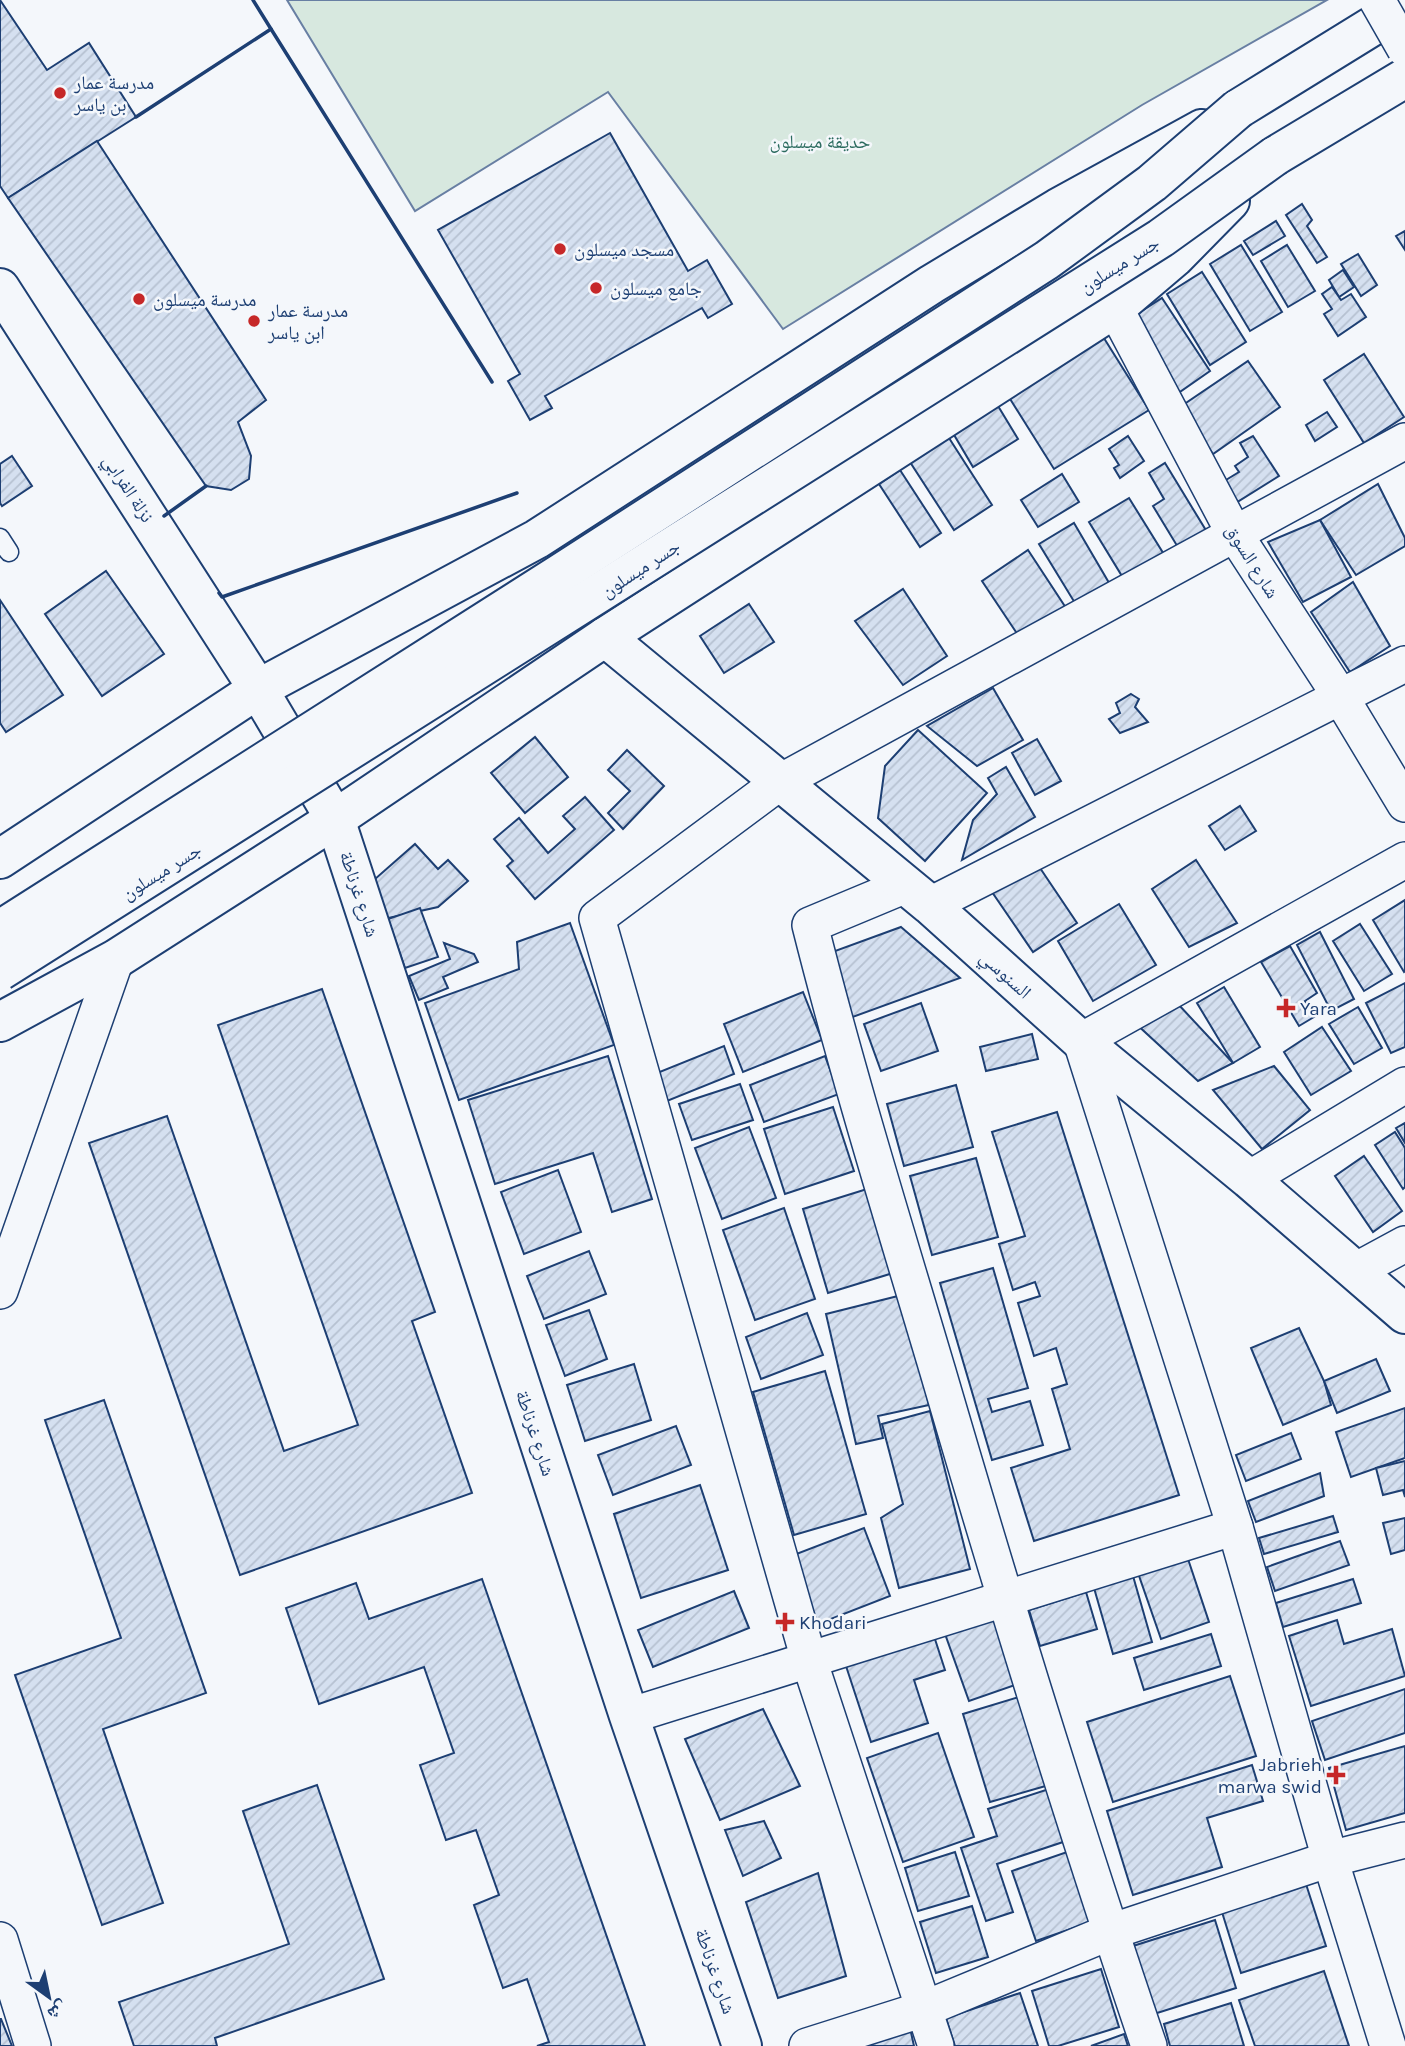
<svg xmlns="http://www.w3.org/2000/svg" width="1405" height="2046" font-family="Karla,'Noto Naskh Arabic',sans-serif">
  <defs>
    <pattern id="building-hatch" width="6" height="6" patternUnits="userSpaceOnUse" patternTransform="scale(1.75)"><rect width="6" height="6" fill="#d5e0f0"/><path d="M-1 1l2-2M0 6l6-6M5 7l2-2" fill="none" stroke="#b6c1d1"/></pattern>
  </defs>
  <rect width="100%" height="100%" fill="#f4f7fb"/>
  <polygon fill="#d7e8df" stroke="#687fa3" stroke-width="2" points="287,0 1327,0 1142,105 783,329 608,92 415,211"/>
  <g fill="url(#building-hatch)" stroke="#1d3f73" stroke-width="2">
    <polygon points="0,0 47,70 89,43 136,117 8,198 0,186"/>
    <polygon points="610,133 688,271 707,260 732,304 708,318 702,308 545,396 552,408 530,420 508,381 520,374 438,230"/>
    <polygon points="97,141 266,400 238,422 251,456 249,479 231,490 206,486 8,198"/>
    <polygon points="1302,204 1312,220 1307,226 1327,257 1317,263 1286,215"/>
    <polygon points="1276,221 1285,236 1253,255 1244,241"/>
    <polygon points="1405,231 1405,250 1396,236"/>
    <polygon points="1241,245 1282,312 1250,331 1210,264"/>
    <polygon points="1287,245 1315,291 1288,307 1261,261"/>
    <polygon points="1358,254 1377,285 1361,296 1341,264"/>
    <polygon points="1343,270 1354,287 1339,297 1329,280"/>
    <polygon points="1202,272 1246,342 1210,365 1167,294"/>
    <polygon points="1332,287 1341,300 1351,294 1366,317 1338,336 1324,314 1332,309 1322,294"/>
    <polygon points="1162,298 1210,371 1174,396 1125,322"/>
    <polygon points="1102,335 1149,410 1054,469 1007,394"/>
    <polygon points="1364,354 1404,417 1364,443 1324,380"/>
    <polygon points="1248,361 1280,407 1213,454 1180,407"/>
    <polygon points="995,401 1018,439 973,467 950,428"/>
    <polygon points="1327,412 1337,427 1315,441 1306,425"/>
    <polygon points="1128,436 1144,461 1120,478 1114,468 1119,465 1109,449"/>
    <polygon points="1253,436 1279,476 1234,504 1221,483 1239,472 1235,466 1248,457 1240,443"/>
    <polygon points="949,438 992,505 954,530 910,462"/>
    <polygon points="12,456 32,486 2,506 0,503 0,464"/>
    <polygon points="1165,463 1207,532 1179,549 1153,506 1164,499 1149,473"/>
    <polygon points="900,470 941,533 920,547 879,484"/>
    <polygon points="1062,474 1079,502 1038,527 1021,500"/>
    <polygon points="1378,484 1405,538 1405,546 1356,575 1320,520"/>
    <polygon points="1129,498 1165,556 1125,581 1089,522"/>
    <polygon points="1320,520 1351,577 1303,602 1268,542"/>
    <polygon points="1074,523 1112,588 1078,608 1039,544"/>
    <polygon points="1028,550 1068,611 1022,641 982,581"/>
    <polygon points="106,571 164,654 102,696 45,614"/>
    <polygon points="1353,582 1390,646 1350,672 1311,612"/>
    <polygon points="903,589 947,656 903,685 855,621"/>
    <polygon points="0,600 63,695 6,732 0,723"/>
    <polygon points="749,604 774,642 724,673 700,636"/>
    <polygon points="993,688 1023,740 977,766 927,726"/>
    <polygon points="1131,694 1139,699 1135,707 1148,722 1120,733 1109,719 1120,713 1116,703"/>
    <polygon points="918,730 987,793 925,861 878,818 885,766"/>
    <polygon points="535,737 568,777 525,813 491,773"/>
    <polygon points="1037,739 1061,781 1035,795 1012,753"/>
    <polygon points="627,750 664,786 623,829 608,813 630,791 608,770"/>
    <polygon points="1006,767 1035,817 962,860 973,820 997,794 988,778"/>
    <polygon points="585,797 614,830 535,899 507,866 513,861 494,839 519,818 548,853 575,829 563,816"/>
    <polygon points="1240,806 1256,831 1225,850 1209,826"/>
    <polygon points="415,844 438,869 448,860 468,881 438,907 384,919 375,879"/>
    <polygon points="1196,860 1237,923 1189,947 1152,889"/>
    <polygon points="1036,862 1077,923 1033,952 992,892"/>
    <polygon points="1405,900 1405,971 1404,972 1373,920"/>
    <polygon points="1119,904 1156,965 1093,1001 1058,941"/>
    <polygon points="420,908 438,957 405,968 388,919"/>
    <polygon points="570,923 614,1045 459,1100 425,1003 519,969 517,942"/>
    <polygon points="1360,924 1392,974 1364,991 1333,941"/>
    <polygon points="901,927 960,978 847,1019 824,955"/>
    <polygon points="1320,932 1354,999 1331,1011 1297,945"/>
    <polygon points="444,943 474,954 478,962 443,977 448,988 419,1000 409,976 450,959"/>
    <polygon points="1290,946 1317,993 1305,1001 1314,1017 1299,1026 1261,962"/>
    <polygon points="1405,983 1405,1047 1391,1053 1366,1003"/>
    <polygon points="1224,987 1260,1047 1233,1063 1197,1003"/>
    <polygon points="322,989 435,1312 412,1321 472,1493 240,1575 89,1143 167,1116 284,1451 358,1425 218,1025"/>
    <polygon points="803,992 822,1040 743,1072 724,1024"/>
    <polygon points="921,1003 938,1051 881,1071 864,1024"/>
    <polygon points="1178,1004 1233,1063 1198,1081 1133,1021"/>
    <polygon points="1358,1007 1382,1048 1354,1064 1329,1024"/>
    <polygon points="1322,1027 1351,1071 1311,1095 1284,1052"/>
    <polygon points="1032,1034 1038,1059 986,1071 980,1047"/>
    <polygon points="724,1046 734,1074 667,1101 657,1073"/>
    <polygon points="608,1056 652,1199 612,1212 593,1153 495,1184 468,1100"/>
    <polygon points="825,1056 839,1094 764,1122 750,1085"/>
    <polygon points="1274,1066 1310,1110 1262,1149 1213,1090"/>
    <polygon points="740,1084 753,1120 692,1140 679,1104"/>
    <polygon points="956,1085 973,1147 904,1166 887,1104"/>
    <polygon points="833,1107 854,1171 785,1194 764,1129"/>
    <polygon points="1057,1112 1179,1495 1034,1541 1011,1468 1070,1449 1052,1389 1067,1384 1056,1348 1034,1356 1018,1303 1040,1296 1035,1282 1013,1290 999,1244 1025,1236 992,1132"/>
    <polygon points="1405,1123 1405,1143 1396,1128"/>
    <polygon points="749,1127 776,1198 722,1219 695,1148"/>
    <polygon points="1395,1132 1405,1148 1405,1187 1403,1189 1375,1145"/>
    <polygon points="1364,1156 1402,1211 1373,1232 1335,1176"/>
    <polygon points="976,1158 998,1237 932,1255 910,1176"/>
    <polygon points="558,1170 581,1232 524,1254 501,1192"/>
    <polygon points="867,1189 893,1273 828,1293 803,1209"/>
    <polygon points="784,1208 815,1299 755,1320 723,1230"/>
    <polygon points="589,1251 606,1294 544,1319 527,1276"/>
    <polygon points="993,1268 1028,1388 988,1399 992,1412 1030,1401 1043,1445 992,1460 940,1283"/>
    <polygon points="902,1295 929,1405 878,1416 883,1438 856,1444 826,1314"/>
    <polygon points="589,1310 607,1359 565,1376 546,1325"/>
    <polygon points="807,1313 823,1355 761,1379 746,1337"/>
    <polygon points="1299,1328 1324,1381 1331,1405 1283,1425 1251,1348"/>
    <polygon points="1376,1359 1390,1391 1337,1413 1324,1381"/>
    <polygon points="634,1364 651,1420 585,1441 567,1385"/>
    <polygon points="825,1371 866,1514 794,1535 753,1392"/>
    <polygon points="104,1400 206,1693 103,1729 163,1903 102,1925 15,1675 121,1638 45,1420"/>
    <polygon points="1405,1408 1405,1458 1351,1477 1336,1432"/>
    <polygon points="930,1411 970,1569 899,1588 881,1518 903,1504 882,1424"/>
    <polygon points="676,1426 691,1465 613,1495 598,1455"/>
    <polygon points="1291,1433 1301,1459 1246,1481 1236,1455"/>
    <polygon points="1405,1461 1405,1497 1403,1490 1383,1495 1376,1468"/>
    <polygon points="1320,1473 1324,1496 1256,1522 1248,1501"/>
    <polygon points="700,1485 728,1570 641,1598 614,1514"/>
    <polygon points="1333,1516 1338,1532 1264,1554 1259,1538"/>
    <polygon points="1405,1518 1405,1550 1391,1554 1383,1523"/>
    <polygon points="864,1528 890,1596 818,1624 791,1556"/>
    <polygon points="1340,1541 1349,1565 1275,1591 1267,1567"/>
    <polygon points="1186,1553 1209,1622 1161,1639 1137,1570"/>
    <polygon points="1133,1576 1152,1642 1113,1654 1094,1588"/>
    <polygon points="482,1579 645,2046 537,2046 549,2042 527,1979 503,1988 474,1905 499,1895 476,1830 446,1840 420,1765 454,1753 424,1667 319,1704 286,1608 356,1583 369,1619"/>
    <polygon points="1353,1579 1361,1603 1283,1627 1276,1603"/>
    <polygon points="734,1591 749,1628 653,1667 638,1630"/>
    <polygon points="1086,1592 1097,1629 1040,1646 1029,1610"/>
    <polygon points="992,1613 1018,1684 969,1701 944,1631"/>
    <polygon points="1337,1620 1344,1644 1392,1629 1405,1676 1311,1706 1289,1636"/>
    <polygon points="933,1633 945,1670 914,1680 928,1723 871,1742 845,1663"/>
    <polygon points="1211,1634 1221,1666 1144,1690 1134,1658"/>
    <polygon points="1230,1676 1256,1756 1113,1802 1087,1722"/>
    <polygon points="1405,1689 1405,1733 1325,1760 1312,1721"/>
    <polygon points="1022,1696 1049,1785 990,1802 963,1714"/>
    <polygon points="763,1709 800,1786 720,1820 685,1739"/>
    <polygon points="938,1733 974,1837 903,1862 867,1758"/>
    <polygon points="1405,1746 1405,1813 1346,1830 1329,1768"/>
    <polygon points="1252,1765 1263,1801 1207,1818 1222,1867 1133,1895 1107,1811"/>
    <polygon points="317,1785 384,1979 215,2038 217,2046 134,2046 119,2002 289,1944 243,1811"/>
    <polygon points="1052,1788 1069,1840 997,1864 1013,1912 986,1921 961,1848 997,1836 988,1809"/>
    <polygon points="764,1821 781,1858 743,1876 725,1830"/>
    <polygon points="1070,1851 1094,1921 1036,1941 1012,1871"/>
    <polygon points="955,1852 969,1896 918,1911 905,1868"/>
    <polygon points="818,1873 846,1976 778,1998 746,1902"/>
    <polygon points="1305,1881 1326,1946 1241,1973 1221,1909"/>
    <polygon points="972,1906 988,1957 936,1973 920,1922"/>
    <polygon points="1215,1920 1236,1988 1154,2014 1133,1946"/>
    <polygon points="1101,1969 1119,2027 1058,2046 1049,2046 1032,1991"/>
    <polygon points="1324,1971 1349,2046 1255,2046 1239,2000"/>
    <polygon points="1020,1993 1038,2046 955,2046 946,2018"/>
    <polygon points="1231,2003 1244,2046 1170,2046 1164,2024"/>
    <polygon points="0,2019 1,2019 12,2046 0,2046"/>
    <polygon points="910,2028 914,2046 852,2046"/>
    <polygon points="1124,2034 1128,2046 1091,2046"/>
  </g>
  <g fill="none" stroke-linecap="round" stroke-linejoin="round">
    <g stroke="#1d3f73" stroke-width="21">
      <polyline id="lane" points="0,538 9,552"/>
    </g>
    <g stroke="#1d3f73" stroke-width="38">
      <g id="street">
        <polyline points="1115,308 1234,533 1340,696 1405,804"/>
        <path d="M 906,885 L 810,925 C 848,1076 894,1224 938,1372 C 1004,1598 1073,1823 1149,2046"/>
        <polyline points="930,905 1405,664"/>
        <polyline points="1249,1179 1405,1085"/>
        <polyline points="1357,1270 1405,1244"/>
        <polyline points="0,1291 116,959"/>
        <polyline points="629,1716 1235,1527"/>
        <polyline points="0,1940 33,2046"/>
        <polyline points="807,2046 924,2009 1110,1932 1330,1859 1405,1840"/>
        <polyline points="936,2046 809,1660 597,918 780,782 1405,441"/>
        <polyline points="1388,2046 1330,1859 1235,1527 1081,1041 1405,860"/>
      </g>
    </g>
    <g stroke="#1d3f73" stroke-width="42">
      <g id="secondary">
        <polyline points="0,288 258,689 335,819 629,1716 742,2046"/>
        <polyline points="605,637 930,905 1081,1041 1249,1179 1405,1314"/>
        <polyline points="0,859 258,689 537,539 932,284 1058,208 1202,129"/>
        <polyline points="0,1022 116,959 335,819 605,637 1115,308 1175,257 1230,201"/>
      </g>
    </g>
    <g stroke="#1d3f73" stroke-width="42">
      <g id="primary">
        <polyline points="1238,109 1405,6"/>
        <polyline points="1275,156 1405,78"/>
      </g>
    </g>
    <use href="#lane" stroke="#f4f7fb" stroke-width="18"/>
    <use href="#street" stroke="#f4f7fb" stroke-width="35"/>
    <use href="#secondary" stroke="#f4f7fb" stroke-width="38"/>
    <use href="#primary" stroke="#f4f7fb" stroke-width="38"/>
    <g stroke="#1d3f73" stroke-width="38" stroke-linecap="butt">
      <polyline id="street-bridge" points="1377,0 1405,49"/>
    </g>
    <g stroke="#1d3f73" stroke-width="42" stroke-linecap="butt">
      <g id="primary-bridge">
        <polyline points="0,930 561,573 1047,260 1152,183 1238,109"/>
        <polyline points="0,971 1161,238 1275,156"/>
      </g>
    </g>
    <use href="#street-bridge" stroke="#f4f7fb" stroke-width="35"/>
    <use href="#primary-bridge" stroke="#f4f7fb" stroke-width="38"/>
    <g stroke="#1d3f73" stroke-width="3.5">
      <polyline points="271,29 492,382"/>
      <polyline points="136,117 271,29 253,0"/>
      <polyline points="164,516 206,486"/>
      <polyline points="219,593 222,597 517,493"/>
    </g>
  </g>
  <g fill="#c62828" stroke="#f4f7fb" stroke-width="2.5">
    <circle cx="60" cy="93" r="7"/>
    <circle cx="560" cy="249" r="7"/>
    <circle cx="596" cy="288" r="7"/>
    <circle cx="139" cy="299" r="7"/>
    <circle cx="254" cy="321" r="7"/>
    <path d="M1282.5 997.5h7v7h7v7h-7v7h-7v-7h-7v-7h7z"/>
    <path d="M781.5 1611.5h7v7h7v7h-7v7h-7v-7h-7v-7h7z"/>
    <path d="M1332.5 1764.5h7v7h7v7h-7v7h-7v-7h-7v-7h7z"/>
  </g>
  <g text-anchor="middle" stroke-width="5" stroke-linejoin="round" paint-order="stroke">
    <g font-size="19" fill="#1d3f73" stroke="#f4f7fb" text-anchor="start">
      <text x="74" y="89">مدرسة عمار<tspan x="74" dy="22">بن ياسر</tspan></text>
      <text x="574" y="256">مسجد ميسلون</text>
      <text x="610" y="295">جامع ميسلون</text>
      <text x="153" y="306">مدرسة ميسلون</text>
      <text x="268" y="317">مدرسة عمار<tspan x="268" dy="22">ابن ياسر</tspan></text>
      <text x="1300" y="1015">Yara</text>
      <text x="799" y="1629">Khodari</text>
      <text x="1322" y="1771" text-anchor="end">Jabrieh<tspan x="1322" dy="22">marwa swid</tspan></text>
    </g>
    <g font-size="19" fill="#2c6c60" stroke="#f4f7fb">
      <text x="820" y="148">حديقة ميسلون</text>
    </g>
    <g font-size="19" fill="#1d3f73" stroke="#f4f7fb">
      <text transform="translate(1119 264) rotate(-32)" y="7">جسر ميسلون</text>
      <text transform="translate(129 488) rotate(57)" y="7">نزلة الفرابي</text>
      <text transform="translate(1253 561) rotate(58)" y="7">شارع السوق</text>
      <text transform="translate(640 568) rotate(-33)" y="7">جسر ميسلون</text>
      <text transform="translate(161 871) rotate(-32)" y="7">جسر ميسلون</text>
      <text transform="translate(360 894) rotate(72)" y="7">شارع غرناطة</text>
      <text transform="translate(1006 974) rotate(42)" y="7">السنوسي</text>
      <text transform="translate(536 1433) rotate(72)" y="7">شارع غرناطة</text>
      <text transform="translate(716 1971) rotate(71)" y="7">شارع غرناطة</text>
    </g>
  </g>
  <g transform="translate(49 1997) rotate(147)" stroke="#f4f7fb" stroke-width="5" paint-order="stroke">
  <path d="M0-5L12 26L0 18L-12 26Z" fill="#1d3f73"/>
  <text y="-10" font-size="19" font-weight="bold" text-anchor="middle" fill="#1d3f73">ش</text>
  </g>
</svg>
